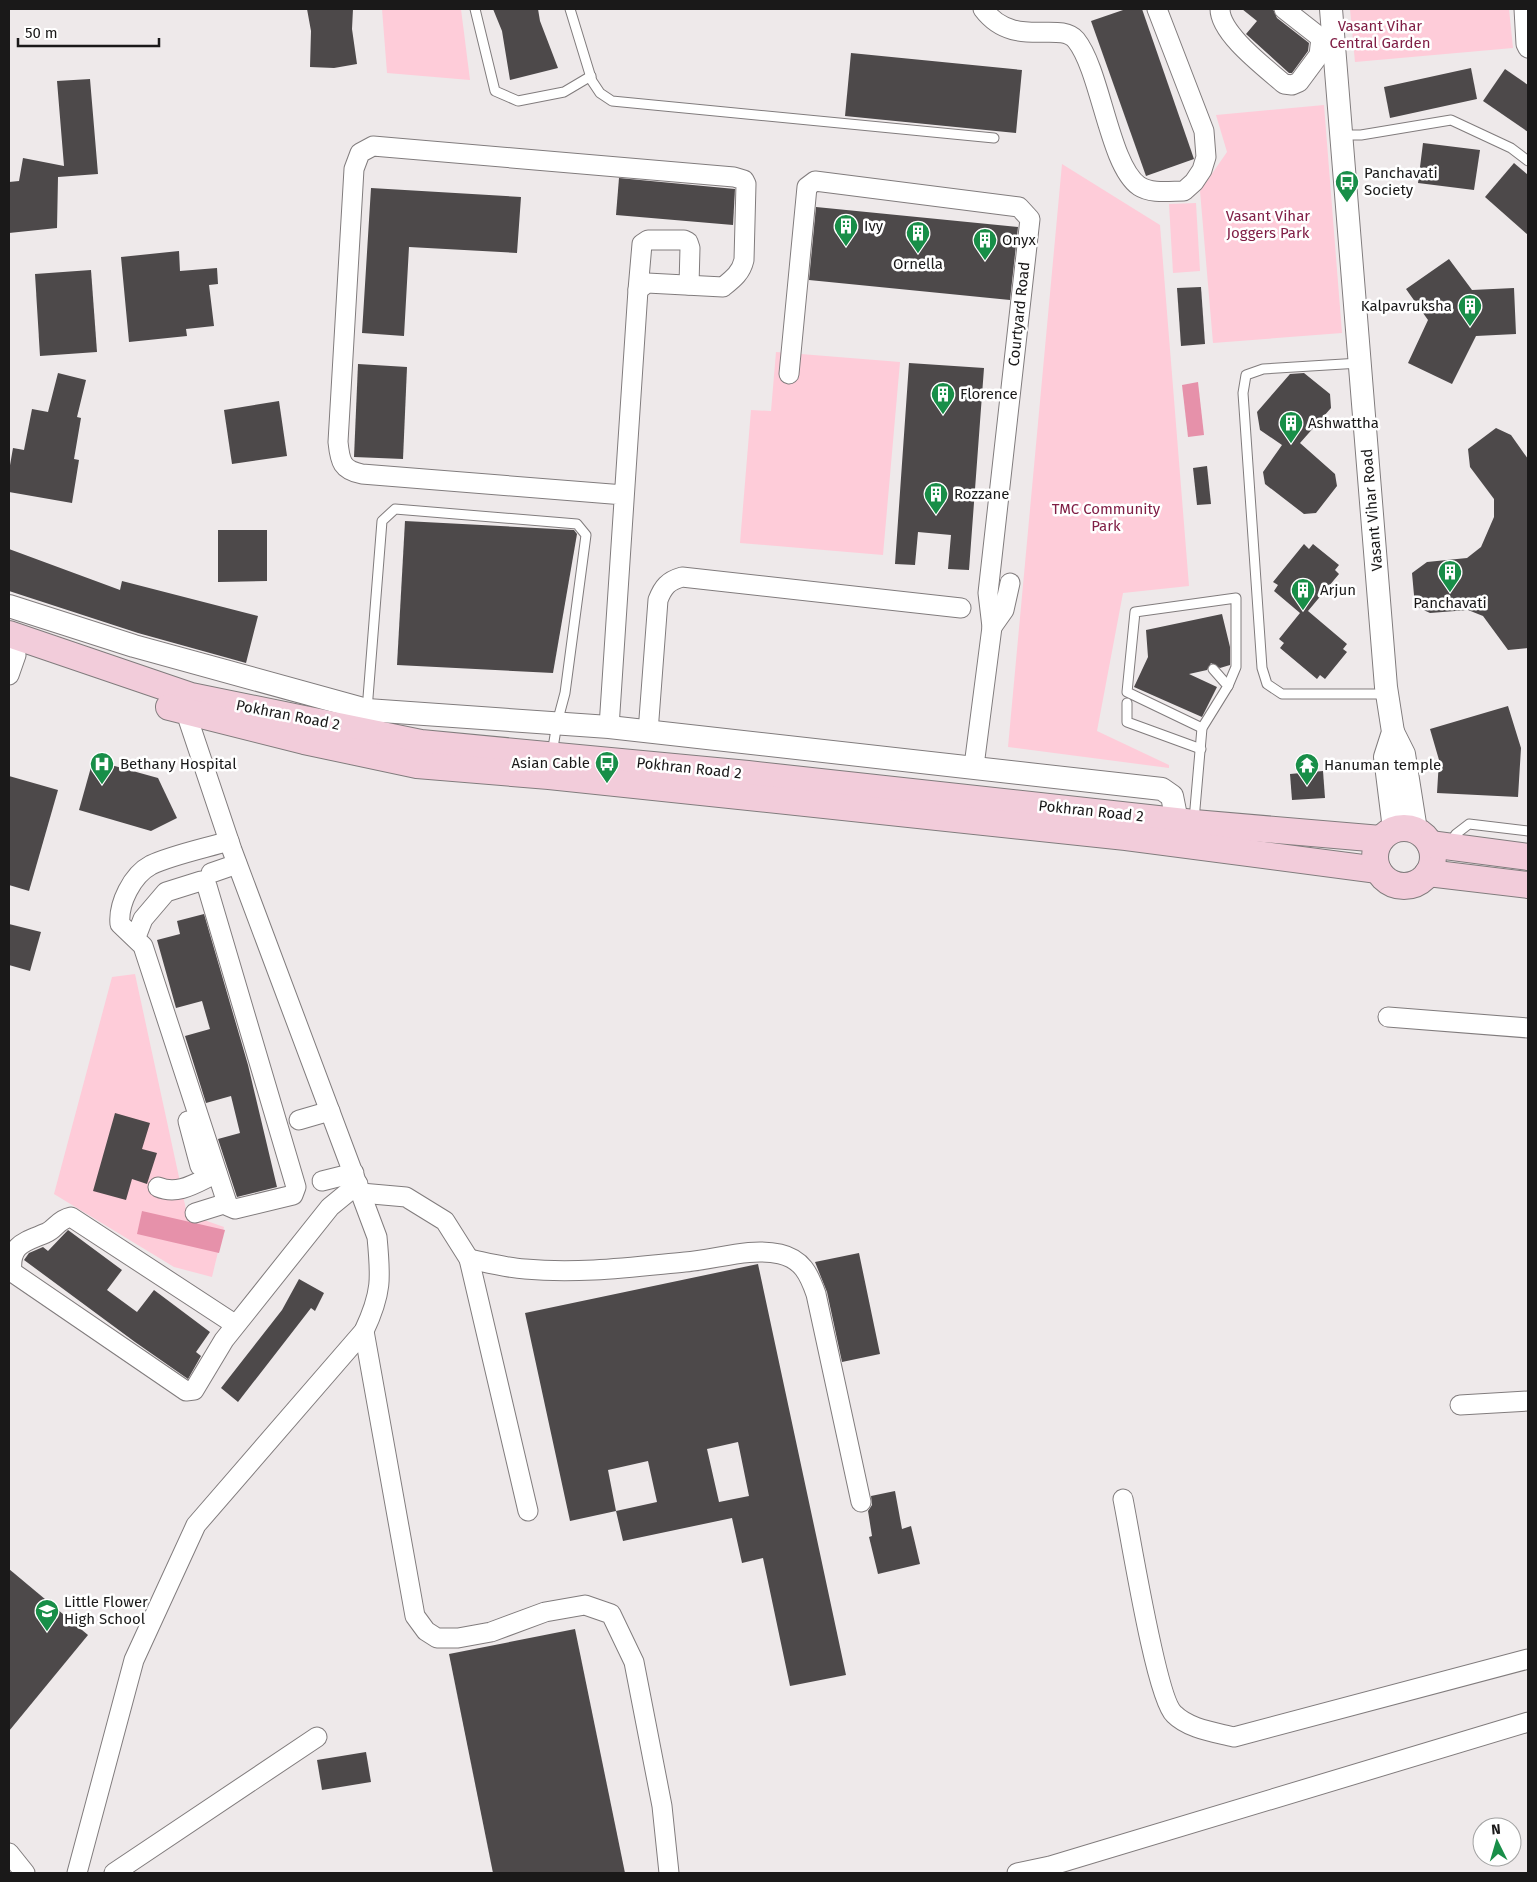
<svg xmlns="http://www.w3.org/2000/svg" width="1537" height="1882" font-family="'Fira Sans',sans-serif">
  <rect width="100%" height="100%" fill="#eee9ea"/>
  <g fill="#feccd9">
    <polygon points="382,9 461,9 470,80 387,73"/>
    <polygon points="1350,9 1509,9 1513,48 1355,62"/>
    <polygon points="1324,105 1342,333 1213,343 1200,191 1227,152 1216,115"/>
    <polygon points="1062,164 1160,225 1189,586 1123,593 1097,731 1169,765 1169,768 1008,747"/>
    <polygon points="1196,203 1200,271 1173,273 1169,204"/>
    <polygon points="776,352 900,362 883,555 740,543 751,410 771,411"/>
    <polygon points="135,974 187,1214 224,1227 212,1277 174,1267 54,1194 112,977"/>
  </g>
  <g fill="#e691aa">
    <polygon points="1198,382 1204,435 1188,437 1182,385"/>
    <polygon points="142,1211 225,1230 219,1253 137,1234"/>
  </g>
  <g fill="#4d494a" fill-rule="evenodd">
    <polygon points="307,9 353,9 352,29 357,64 334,68 310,67 311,31"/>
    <polygon points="493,9 538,9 540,21 558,68 510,80 502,31"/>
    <polygon points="1126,9 1142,9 1194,159 1146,176 1091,21"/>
    <polygon points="1242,9 1273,9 1277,18 1309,43 1308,51 1292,73 1289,73 1246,34 1257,21"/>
    <polygon points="851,53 1022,70 1016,133 845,116"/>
    <polygon points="1471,68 1477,99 1390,118 1384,87"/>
    <polygon points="1505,69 1528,85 1528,132 1483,101"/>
    <polygon points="90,79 98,174 58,177 57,228 9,233 9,182 19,181 23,158 64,166 57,81"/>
    <polygon points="1423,143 1480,150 1474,190 1418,183"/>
    <polygon points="1514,163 1528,175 1528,235 1485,197"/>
    <polygon points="619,178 735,189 733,225 616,215"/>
    <polygon points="371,188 521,197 517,253 409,247 404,336 362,333"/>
    <polygon points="816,207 1018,227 1010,300 809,280"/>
    <polygon points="179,251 180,271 217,268 218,284 209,285 214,326 186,329 187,336 129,342 121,257"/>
    <polygon points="1449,259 1472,290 1514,288 1516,334 1476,336 1452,384 1408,363 1428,320 1406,289"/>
    <polygon points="91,270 97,352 40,356 35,274"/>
    <polygon points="1201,287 1205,344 1181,346 1177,288"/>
    <polygon points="909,363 984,368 969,570 948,569 951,535 918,532 915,565 895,564"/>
    <polygon points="358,364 407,367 403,459 354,457"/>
    <polygon points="58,373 86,380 77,417 81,418 74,459 79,460 72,503 9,492 9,471 13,448 24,450 32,409 48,412"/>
    <polygon points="1304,373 1330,394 1331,408 1300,443 1335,474 1337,486 1316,513 1304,514 1265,484 1263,472 1282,445 1260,430 1257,412 1290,374"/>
    <polygon points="279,401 287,456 232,464 224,410"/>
    <polygon points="1496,428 1511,435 1528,459 1528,648 1508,650 1483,616 1468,610 1430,613 1415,606 1412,573 1427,562 1467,558 1481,547 1494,517 1494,499 1470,467 1468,449"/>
    <polygon points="1207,466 1211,504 1197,505 1193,468"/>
    <polygon points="405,521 574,530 577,534 553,673 397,665"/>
    <polygon points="218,530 267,530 267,581 218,582"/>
    <polygon points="1304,544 1309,549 1313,544 1339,565 1335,570 1339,574 1308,611 1347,644 1343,649 1347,652 1325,679 1320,675 1317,679 1280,648 1284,643 1279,639 1300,613 1274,591 1278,585 1273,582"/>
    <polygon points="9,549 120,590 122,581 258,616 246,663 138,633 9,591"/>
    <polygon points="1222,614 1230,647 1230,665 1220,668 1211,663 1207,670 1189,674 1217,687 1202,717 1134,687 1148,657 1146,630"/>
    <polygon points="1508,706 1521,748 1518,797 1437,793 1439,760 1430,729"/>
    <polygon points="93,760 158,778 177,818 151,831 79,810"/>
    <polygon points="1323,771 1325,798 1292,800 1290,774"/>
    <polygon points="9,776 58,790 29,891 9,885"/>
    <polygon points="204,914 248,1065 277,1187 237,1197 218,1139 240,1133 231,1096 206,1103 185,1036 210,1029 202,1001 176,1008 157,940 180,934 177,921"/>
    <polygon points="9,924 41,932 30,971 9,965"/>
    <polygon points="115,1113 150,1123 142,1149 157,1153 147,1184 132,1179 126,1200 93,1191"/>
    <polygon points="68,1230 122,1270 107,1290 137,1312 154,1290 210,1332 196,1352 201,1356 188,1379 135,1342 24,1260 29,1253 43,1247 48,1251"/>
    <polygon points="859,1253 880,1354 842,1362 827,1292 815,1262"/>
    <path d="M 758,1264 L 846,1675 L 790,1686 L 763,1558 L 742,1563 L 732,1518 L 623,1541 L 616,1511 L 570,1521 L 525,1313 ZM 738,1442 L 749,1496 L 719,1502 L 707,1449 ZM 648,1461 L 657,1502 L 616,1511 L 608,1470 Z"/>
    <polygon points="299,1279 324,1293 315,1311 311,1308 238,1402 221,1388 282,1310"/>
    <polygon points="895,1491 902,1529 911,1526 920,1564 878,1574 869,1537 872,1536 868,1511 872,1505 871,1496"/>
    <polygon points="9,1569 88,1635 9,1731"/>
    <polygon points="575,1629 625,1873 493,1873 449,1654"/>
    <polygon points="366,1752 371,1782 322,1790 317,1760"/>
  </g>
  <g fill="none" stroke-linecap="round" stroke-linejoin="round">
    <g stroke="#817c7d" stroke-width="11">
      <g id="service">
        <polyline points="475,9 495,91 518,101 564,92 591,76"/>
        <polyline points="570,9 592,81 600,93 612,101 994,138"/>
        <polyline points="1342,135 1361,135 1451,120 1511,148 1528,161"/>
        <polyline points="1360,363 1263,369 1246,375 1243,393 1262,668 1267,684 1282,694 1386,694"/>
        <polyline points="1127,703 1127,722 1201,749"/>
        <polyline points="367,710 382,521 395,509 577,524 586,535 565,693 557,723 552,754"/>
        <polyline points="1202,728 1127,692 1135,612 1236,598 1236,667 1228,686"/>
        <polyline points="1194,820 1202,728 1228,686 1213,669"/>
        <polyline points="1449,844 1456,834 1469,824 1528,831"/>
      </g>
    </g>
    <g stroke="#817c7d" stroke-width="21">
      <g id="minor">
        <path d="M 983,9 C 1014,50 1059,20 1076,40 C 1101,71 1109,165 1139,186 C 1151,194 1170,191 1184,191 L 1194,182 L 1202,170 L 1206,157 L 1204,131 L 1157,9"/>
        <path d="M 1220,9 C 1220,34 1266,68 1284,84 L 1292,85 L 1299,82 L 1319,55 L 1321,38 L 1284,9"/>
        <polyline points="1524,9 1526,44 1528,48"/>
        <polyline points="638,290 642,244 648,240 684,240 688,242 690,248 689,285"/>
        <polyline points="789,374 807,187 815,181 1019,207 1030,219 988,593 992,627 974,766"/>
        <polyline points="992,627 1004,610 1010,583"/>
        <polyline points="9,675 16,655"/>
        <path d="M 609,727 L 638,290 L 647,283 L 723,287 C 733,279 741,273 744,260 L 746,184 L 744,180 L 734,177 L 373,146 L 360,153 L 354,169 L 338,442 C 340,462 342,470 362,474 L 624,495"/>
        <path d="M 648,732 L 658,600 C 663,587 668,581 682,577 L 961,608"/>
        <polyline points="211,873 237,864"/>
        <path d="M 136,937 L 143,919 L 166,892 L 201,881 L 207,886 L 296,1187 L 293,1195 L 235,1209 L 228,1206 L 143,946 L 120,924 C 118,904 132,875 151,865 C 172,855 206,848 229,841"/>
        <polyline points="1388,1017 1528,1028"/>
        <polyline points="299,1120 330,1111"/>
        <polyline points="188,1121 200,1166"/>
        <polyline points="322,1181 354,1173"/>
        <path d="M 158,1187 C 179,1196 197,1182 217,1173"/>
        <polyline points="361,1193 406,1197 445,1221 469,1259 528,1511"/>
        <polyline points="195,1213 227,1203"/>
        <path d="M 469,1259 C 488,1263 507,1268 525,1269 C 579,1274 632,1267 685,1262 C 715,1260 749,1247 780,1254 C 802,1259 809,1274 816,1294 L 861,1502"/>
        <path d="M 236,1325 L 71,1217 C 57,1220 56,1229 46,1233 C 25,1242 9,1244 12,1272 L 186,1391 L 194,1390 L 224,1340 L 236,1325 L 330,1207 L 358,1184"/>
        <polyline points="364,1331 415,1616 426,1631 437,1638 458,1638 491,1632 545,1612 585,1605 611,1614 634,1662 662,1806 669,1873"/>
        <polyline points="1460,1405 1528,1401"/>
        <path d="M 1123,1499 C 1130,1533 1156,1698 1174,1714 C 1189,1729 1214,1732 1234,1737 L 1528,1659"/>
        <polyline points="9,1853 25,1873"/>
        <path d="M 77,1873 L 134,1660 L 196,1525 L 364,1331 C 382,1293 381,1278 377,1237 L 232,850 L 186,713 L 189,703"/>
        <polyline points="114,1873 317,1737"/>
        <polyline points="1017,1873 1050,1866 1528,1722"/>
      </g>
    </g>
    <g stroke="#817c7d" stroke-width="24">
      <g id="tertiary">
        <polyline points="1331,9 1386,687 1393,732 1385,757 1394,829"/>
        <polyline points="9,606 134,646 367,710 609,727 1162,789 1172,796 1177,821"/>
        <polyline points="1393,732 1404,754 1416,830"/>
      </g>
    </g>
    <g stroke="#817c7d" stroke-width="28">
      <g id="secondary">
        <polyline points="9,634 191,696 421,743 748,774 1194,823 1381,839"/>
        <polyline points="169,707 304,741 417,765 549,776 1126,837 1378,870"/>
        <circle cx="1404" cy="857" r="29"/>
        <polyline points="1430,844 1528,857"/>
        <polyline points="1428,873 1528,885"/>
      </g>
    </g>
    <use href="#service" stroke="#fff" stroke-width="9"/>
    <use href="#minor" stroke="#fff" stroke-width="19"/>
    <use href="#tertiary" stroke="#fff" stroke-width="22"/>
    <use href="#secondary" stroke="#f2ccda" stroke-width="26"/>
  </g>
  <defs>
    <g id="bus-pin" transform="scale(1.25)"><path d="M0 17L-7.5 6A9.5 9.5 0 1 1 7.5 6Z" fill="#188e48" stroke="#fff"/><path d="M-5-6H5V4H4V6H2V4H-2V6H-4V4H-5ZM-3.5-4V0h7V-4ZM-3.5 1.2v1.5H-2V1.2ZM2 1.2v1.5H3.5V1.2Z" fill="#fff"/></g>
    <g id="building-pin" transform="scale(1.25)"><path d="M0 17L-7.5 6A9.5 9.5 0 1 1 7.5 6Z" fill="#188e48" stroke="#fff"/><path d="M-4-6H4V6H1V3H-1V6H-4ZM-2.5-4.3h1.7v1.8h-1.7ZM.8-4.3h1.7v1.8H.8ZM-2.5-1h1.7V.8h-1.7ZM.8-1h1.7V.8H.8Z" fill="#fff"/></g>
    <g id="hospital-pin" transform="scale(1.25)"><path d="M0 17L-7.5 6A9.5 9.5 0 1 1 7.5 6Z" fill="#188e48" stroke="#fff"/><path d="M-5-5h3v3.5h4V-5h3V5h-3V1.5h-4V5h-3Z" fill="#fff"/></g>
    <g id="temple-pin" transform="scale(1.25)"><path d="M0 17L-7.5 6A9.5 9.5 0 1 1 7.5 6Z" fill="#188e48" stroke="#fff"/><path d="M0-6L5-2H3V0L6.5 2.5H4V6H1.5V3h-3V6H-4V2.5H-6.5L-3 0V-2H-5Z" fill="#fff"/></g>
    <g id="school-pin" transform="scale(1.25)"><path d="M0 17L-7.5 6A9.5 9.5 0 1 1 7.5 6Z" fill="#188e48" stroke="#fff"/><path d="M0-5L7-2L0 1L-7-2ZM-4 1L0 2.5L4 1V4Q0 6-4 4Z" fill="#fff"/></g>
  </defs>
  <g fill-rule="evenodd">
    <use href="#bus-pin" x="1347" y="182"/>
    <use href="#building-pin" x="846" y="226"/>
    <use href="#building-pin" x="918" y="233"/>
    <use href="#building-pin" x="985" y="240"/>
    <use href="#building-pin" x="1470" y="306"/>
    <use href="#building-pin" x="943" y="394"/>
    <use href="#building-pin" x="1291" y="423"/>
    <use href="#building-pin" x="936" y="494"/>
    <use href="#building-pin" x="1450" y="572"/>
    <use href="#building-pin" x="1303" y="590"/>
    <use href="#bus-pin" x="607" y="763"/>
    <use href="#hospital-pin" x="102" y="764"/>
    <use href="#temple-pin" x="1307" y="765"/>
    <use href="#school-pin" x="47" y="1611"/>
  </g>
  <g text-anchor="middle" stroke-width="5" stroke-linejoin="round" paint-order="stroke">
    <g font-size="15" fill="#801f46" stroke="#fff">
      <text x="1380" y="31">Vasant Vihar<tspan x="1380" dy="17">Central Garden</tspan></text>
      <text x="1268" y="221">Vasant Vihar<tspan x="1268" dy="17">Joggers Park</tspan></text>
      <text x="1106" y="514">TMC Community<tspan x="1106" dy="17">Park</tspan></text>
    </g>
    <g font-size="15" fill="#1a1919" stroke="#fff" text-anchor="start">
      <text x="1364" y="178">Panchavati<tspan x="1364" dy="17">Society</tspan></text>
      <text x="864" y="231">Ivy</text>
      <text x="1002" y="245">Onyx</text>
      <text x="918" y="269" text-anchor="middle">Ornella</text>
      <text x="1452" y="311" text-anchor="end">Kalpavruksha</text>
      <text x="960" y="399">Florence</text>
      <text x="1308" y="428">Ashwattha</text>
      <text x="954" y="499">Rozzane</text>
      <text x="1320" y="595">Arjun</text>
      <text x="1450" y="608" text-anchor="middle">Panchavati</text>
      <text x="590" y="768" text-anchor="end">Asian Cable</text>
      <text x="120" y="769">Bethany Hospital</text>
      <text x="1324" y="770">Hanuman temple</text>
      <text x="64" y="1607">Little Flower<tspan x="64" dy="17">High School</tspan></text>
    </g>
    <g font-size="15" fill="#1a1919" stroke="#fff">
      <text transform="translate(1019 314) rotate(-84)" y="5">Courtyard Road</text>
      <text transform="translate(1372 510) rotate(-95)" y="5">Vasant Vihar Road</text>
      <text transform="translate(288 715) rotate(11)" y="5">Pokhran Road 2</text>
      <text transform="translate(689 768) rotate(6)" y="5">Pokhran Road 2</text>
      <text transform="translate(1091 811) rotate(6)" y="5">Pokhran Road 2</text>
    </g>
  </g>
  <rect width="1537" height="1882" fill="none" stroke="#1a1919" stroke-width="20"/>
  <g transform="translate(1497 1842) rotate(355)"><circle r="24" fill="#ffffff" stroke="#a3a3a3"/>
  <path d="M0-4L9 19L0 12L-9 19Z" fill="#188e48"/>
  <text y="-8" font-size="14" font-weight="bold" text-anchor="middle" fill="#1a1919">N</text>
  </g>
  <path d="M18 38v8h141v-8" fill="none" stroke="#1a1919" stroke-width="2.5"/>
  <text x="25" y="38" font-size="15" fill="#1a1919" stroke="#ffffff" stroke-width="4" paint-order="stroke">50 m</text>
</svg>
